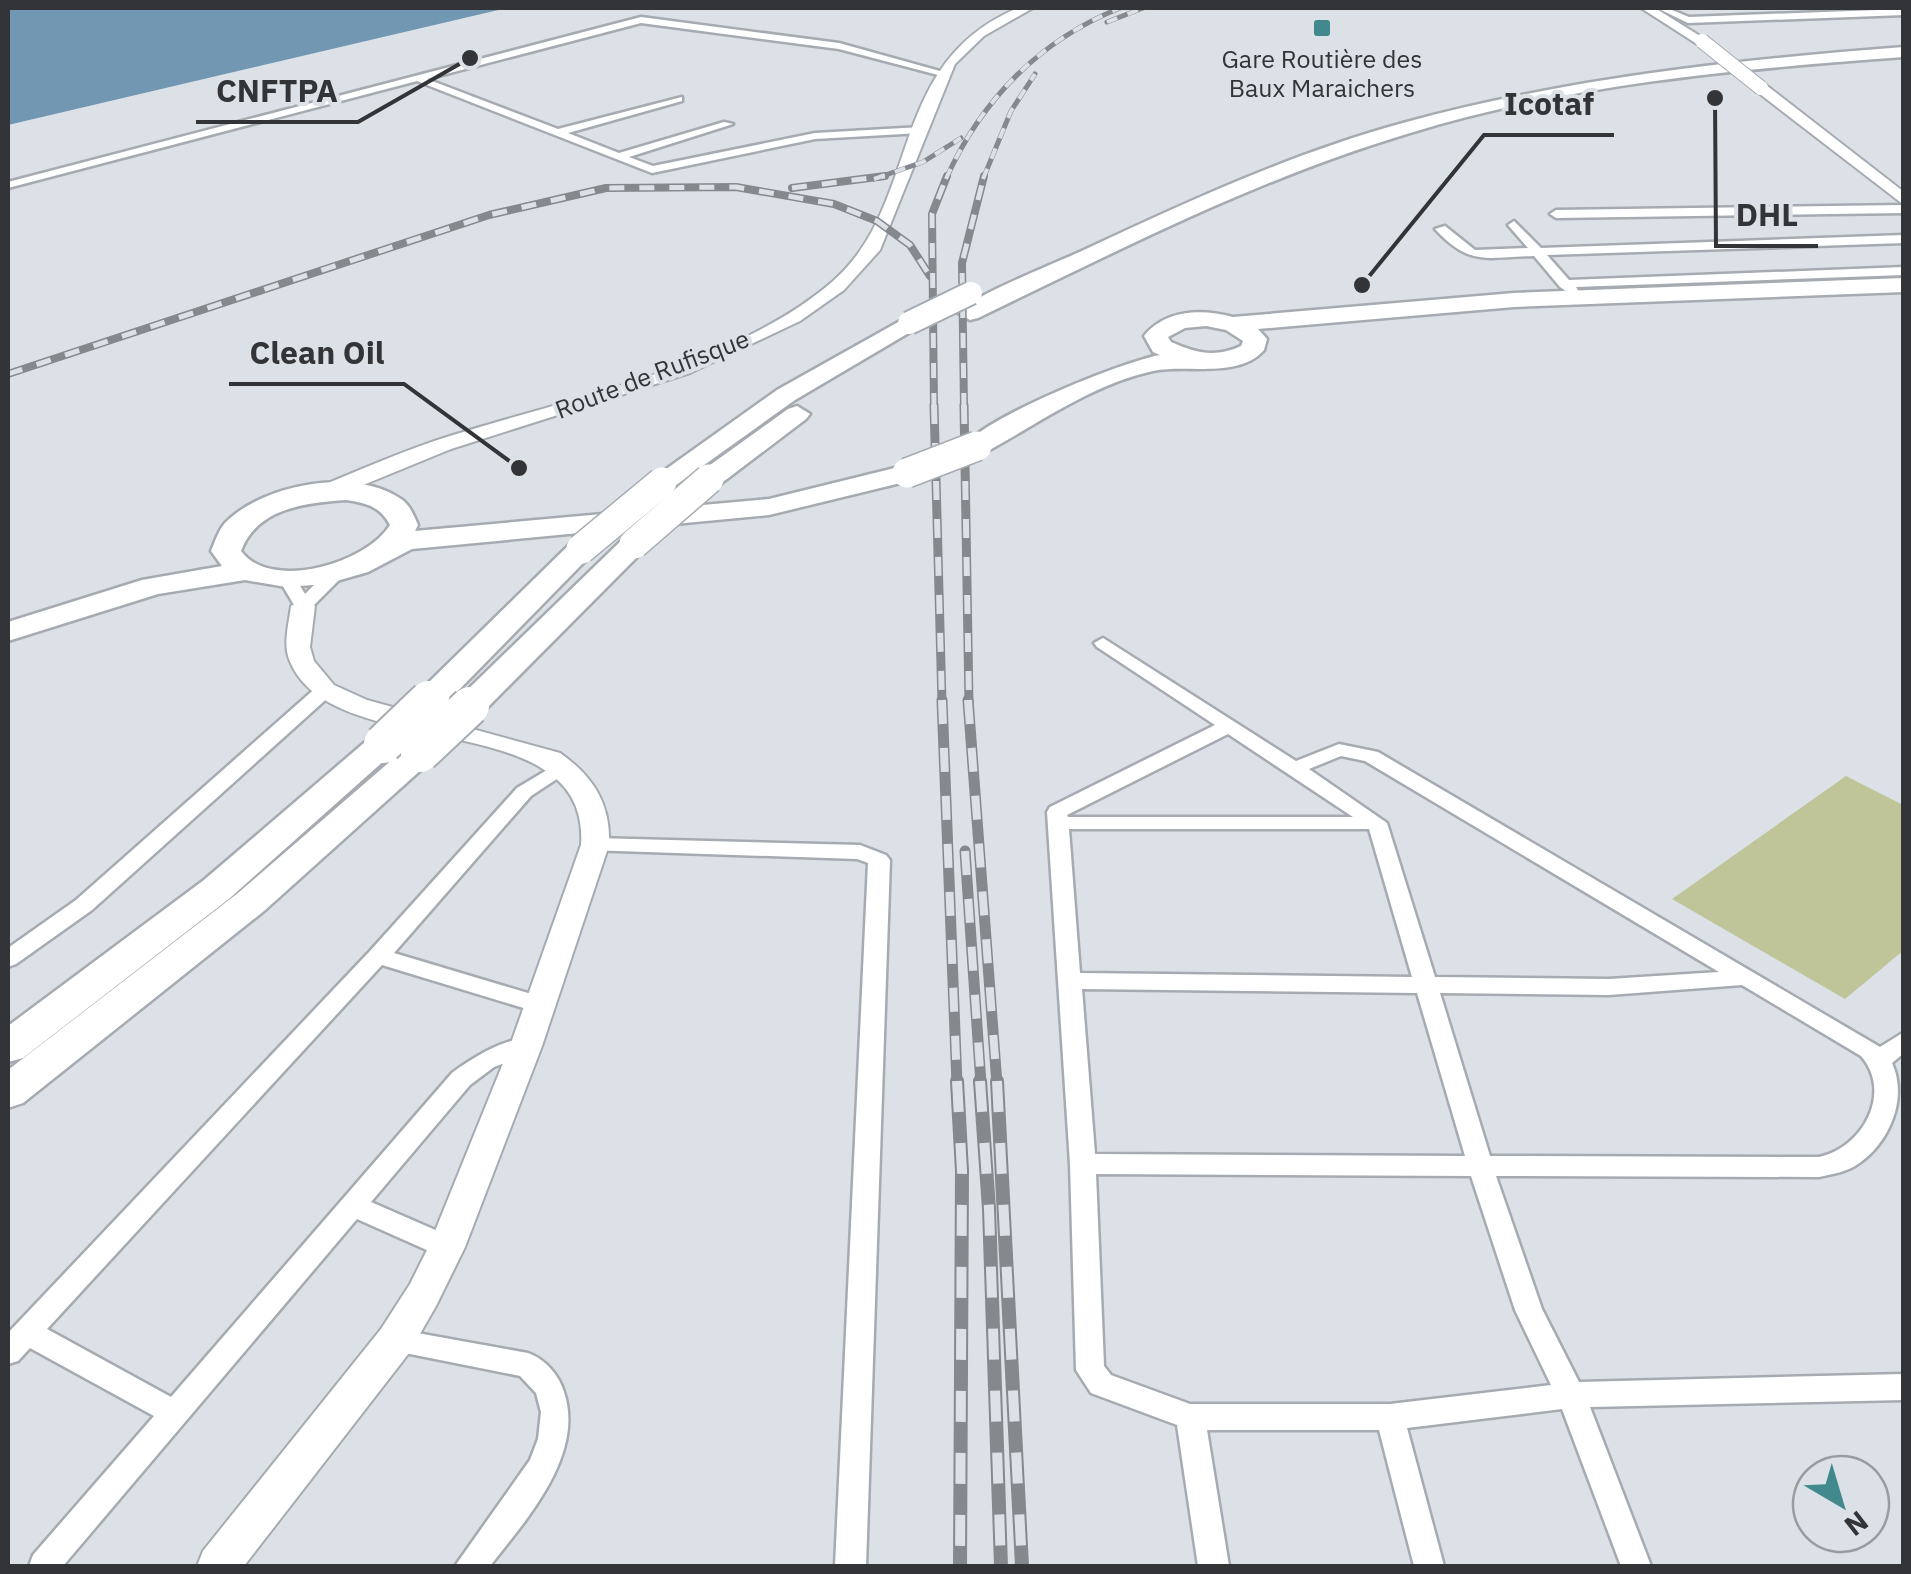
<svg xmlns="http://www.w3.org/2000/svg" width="1911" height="1574" font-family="'IBM Plex Sans',sans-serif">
  <rect width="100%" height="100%" fill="#dce1e8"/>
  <polygon fill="#bfc499" points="1846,776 1903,805 1904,950 1845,999 1672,899"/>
  <polygon fill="#7297b3" points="8,8 507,8 8,125"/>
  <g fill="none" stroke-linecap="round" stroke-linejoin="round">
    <g stroke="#a6abb1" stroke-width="5">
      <g id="street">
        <polygon points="1657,8 1667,8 1689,17 1904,9 1904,15 1688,23"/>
        <polygon points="641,17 839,43 947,73 942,76 839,49 641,23 427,79 558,129 682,97 682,101 568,133 619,153 724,122 733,124 629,157 653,166 815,133 921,127 926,130 921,133 815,139 652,173 417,81 8,188 8,182"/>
        <polygon points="1904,205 1904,213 1556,218 1550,214 1556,210"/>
        <path d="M 1514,221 L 1541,248 L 1904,235 L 1904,243 L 1547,255 L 1569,280 L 1904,267 L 1904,275 L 1576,287 L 1579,292 L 1573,296 L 1560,287 L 1534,256 C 1487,257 1470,267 1435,229 L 1445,226 L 1475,250 L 1528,248 L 1508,225 Z"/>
        <polygon points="336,568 344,573 342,577 309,610 297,610 278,578 287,573 293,574 305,594 330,569"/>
        <path d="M 1103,638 L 1296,761 L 1339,744 L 1378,752 L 1880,1047 L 1904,1032 L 1904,1053 L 1892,1063 C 1908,1098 1890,1142 1858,1164 C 1847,1172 1832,1174 1819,1177 L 1496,1176 L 1542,1309 L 1579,1382 L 1904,1374 L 1904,1400 L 1590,1407 L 1651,1566 L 1621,1566 L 1562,1409 L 1407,1428 L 1444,1566 L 1414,1566 L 1379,1430 L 1207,1430 L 1229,1566 L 1198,1566 L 1177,1425 L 1091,1393 L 1076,1370 L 1070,1164 L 1047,812 L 1050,807 L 1215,725 L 1097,647 L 1094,643 ZM 1228,734 L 1353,817 L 1068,817 L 1067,815 ZM 1341,756 L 1365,761 L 1719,972 L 1609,979 L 1435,977 L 1387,823 L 1309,769 ZM 1069,829 L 1369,829 L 1412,977 L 1080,973 ZM 1742,985 L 1861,1056 C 1893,1092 1863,1148 1819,1157 L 1490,1156 L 1440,993 L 1609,995 ZM 1082,989 L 1417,993 L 1465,1156 L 1095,1154 ZM 1096,1174 L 1471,1176 L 1515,1310 L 1551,1385 L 1390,1404 L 1190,1404 L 1111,1375 L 1104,1366 Z"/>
        <polygon points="325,684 332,686 334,690 332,694 92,910 16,964 8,967 8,948 76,900 318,686"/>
        <path d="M 562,761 L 569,763 L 572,767 L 569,771 L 531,796 L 394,953 L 548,999 L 552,1005 L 548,1011 L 540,1013 L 382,965 L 47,1329 L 171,1397 L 452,1073 C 471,1059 511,1033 534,1040 L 538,1046 L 534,1052 L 494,1067 L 470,1085 L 371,1202 L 456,1239 L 460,1247 L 456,1255 L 447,1258 L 438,1255 L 357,1219 L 63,1566 L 29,1566 L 33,1555 L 154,1416 L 30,1348 L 18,1361 L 8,1364 L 8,1333 L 370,951 L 517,788 Z"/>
        <polygon points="595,838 860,845 886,855 890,860 866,1566 835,1566 868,863 857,859 588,850 585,845"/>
        <path d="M 395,1329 L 528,1353 C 545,1359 559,1375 564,1392 C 585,1455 526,1520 490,1566 L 455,1566 L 530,1460 L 538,1439 L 541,1412 L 536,1393 L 520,1376 L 385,1349 L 381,1341 L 385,1333 Z"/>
      </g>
    </g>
    <g stroke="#a6abb1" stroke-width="4">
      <g id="secondary">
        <path d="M 1018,8 L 1033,8 L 984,36 L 955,64 L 880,250 L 844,290 L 800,321 L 690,373 L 451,449 L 334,497 L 318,497 L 315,492 L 318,487 C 363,469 407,449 453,435 C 572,398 737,364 832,282 C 923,203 885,63 1018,8 Z"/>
        <polygon points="1641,8 1655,8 1708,41 1697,44"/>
        <polygon points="1756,85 1766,85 1904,192 1904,205 1756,91"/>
        <path d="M 303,599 L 315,606 L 310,647 L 314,661 L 334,685 L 367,700 L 560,753 C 593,776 611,804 609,845 L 542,1046 L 465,1247 L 436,1306 L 409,1353 L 244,1566 L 197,1566 L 203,1551 L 381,1329 L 410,1284 L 429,1246 L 510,1046 L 581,845 C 591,701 329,767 289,659 C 283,643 289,623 291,606 Z"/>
      </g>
    </g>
    <g stroke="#a6abb1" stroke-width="5">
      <g id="highway">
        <path d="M 1904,47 L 1904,57 C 1738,69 1569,84 1410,133 C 1259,178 1119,250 978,318 L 970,320 L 958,313 C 975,294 1059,262 1086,249 C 1189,201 1293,153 1403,123 C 1567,78 1734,60 1904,47 Z"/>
        <path d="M 1904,278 L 1904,292 L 1514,307 L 1258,329 L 1267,339 L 1264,350 C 1239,379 1186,364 1153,371 C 1093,384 1039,423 986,452 L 968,452 L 964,446 C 986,417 1121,362 1160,355 L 1153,352 L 1144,336 C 1166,309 1202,309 1233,317 L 1514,293 ZM 1206,326 L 1226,330 L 1243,341 L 1241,346 C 1215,358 1196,353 1171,342 L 1168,337 L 1185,328 Z"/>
        <polygon points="909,316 917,318 921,323 917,328 795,400 672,488 662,490 648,482 777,390"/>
        <polygon points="797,406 810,414 806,419 719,485 699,485 695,479 699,473 788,409"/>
        <path d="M 907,465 L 921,473 L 917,479 L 769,515 L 412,549 L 368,572 L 326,584 L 286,587 L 245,580 L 158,594 L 8,641 L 8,622 L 142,580 L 222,566 L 211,551 C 215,542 218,531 225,523 C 263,484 355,467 401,499 C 410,505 414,516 418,525 L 415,531 L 769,499 ZM 346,500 C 366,503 380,506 390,525 C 367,563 271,592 241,551 C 257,508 305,503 346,500 Z"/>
        <polygon points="634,535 644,538 648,544 644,550 482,713 458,713 454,706 458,699 624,538"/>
        <polygon points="581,540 591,543 596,549 591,555 447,702 423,702 419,695 423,688 571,543"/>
        <polygon points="383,734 395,737 400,744 395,751 230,898 23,1058 8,1062 8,1026 204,880 371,737"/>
        <polygon points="420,743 432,746 437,753 432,760 264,911 23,1103 8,1108 8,1070 238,893 408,746"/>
      </g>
    </g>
    <use href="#street" fill="#fff" fill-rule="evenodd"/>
    <use href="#secondary" fill="#fff" fill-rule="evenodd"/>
    <use href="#highway" fill="#fff" fill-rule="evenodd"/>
    <g stroke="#85898e" stroke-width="5">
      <g id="rail-far4">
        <polyline points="1107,22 1143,8"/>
        <polyline points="874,179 923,162 961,138"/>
        <path d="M 946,179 C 981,100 1040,40 1120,8"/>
        <polyline points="983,179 1011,111 1035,74"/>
      </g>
    </g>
    <g stroke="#85898e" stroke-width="8">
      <g id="rail-far3">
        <polyline points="792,188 885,176"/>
        <polyline points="8,374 489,215 606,188 736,187 834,204 877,221 910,245 930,276"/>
        <polyline points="934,408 932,214 947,176"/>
        <polyline points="964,408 962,263 984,176"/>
      </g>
    </g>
    <g stroke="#85898e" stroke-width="9">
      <g id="rail-far2">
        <polyline points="934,405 942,703"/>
        <polyline points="964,405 969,703"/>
      </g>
    </g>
    <g stroke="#85898e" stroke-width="11">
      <g id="rail-far1">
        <polyline points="942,700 957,1084"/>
        <polyline points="968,700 997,1084"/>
        <polyline points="965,851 981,1084"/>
      </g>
    </g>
    <g stroke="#85898e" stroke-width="14">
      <g id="rail">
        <polyline points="957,1081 962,1171 960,1566"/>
        <polyline points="980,1081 989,1209 1001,1566"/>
        <polyline points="997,1081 1022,1566"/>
      </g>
    </g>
    <use href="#rail-far4" stroke="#dce1e8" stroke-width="4" stroke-dasharray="11" stroke-linecap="butt"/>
    <use href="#rail-far3" stroke="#dce1e8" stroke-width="5" stroke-dasharray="15" stroke-linecap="butt"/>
    <use href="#rail-far2" stroke="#dce1e8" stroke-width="6" stroke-dasharray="19" stroke-linecap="butt"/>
    <use href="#rail-far1" stroke="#dce1e8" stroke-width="8" stroke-dasharray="24" stroke-linecap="butt"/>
    <use href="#rail" stroke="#dce1e8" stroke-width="10" stroke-dasharray="31" stroke-linecap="butt"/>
    <g stroke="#a6abb1" stroke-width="16" stroke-linecap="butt">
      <polyline id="secondary-bridge" points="1702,41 1761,88"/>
    </g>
    <g stroke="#a6abb1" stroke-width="26" stroke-linecap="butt">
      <polyline id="highway-bridge-far2" points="909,323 971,293"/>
    </g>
    <g stroke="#a6abb1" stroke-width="32" stroke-linecap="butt">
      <g id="highway-bridge-far1">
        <polyline points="907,473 977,446"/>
        <polyline points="634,544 709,479"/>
        <polyline points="581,549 662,482"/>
        <polyline points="427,703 435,695"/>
      </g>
    </g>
    <g stroke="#a6abb1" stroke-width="42" stroke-linecap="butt">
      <g id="highway-bridge">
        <polyline points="383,744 429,700"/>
        <polyline points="420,753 470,706"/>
      </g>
    </g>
    <use href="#secondary-bridge" stroke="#fff" stroke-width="14"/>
    <use href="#highway-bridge-far2" stroke="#fff" stroke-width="22"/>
    <use href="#highway-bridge-far1" stroke="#fff" stroke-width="29"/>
    <use href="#highway-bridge" stroke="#fff" stroke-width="38"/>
  </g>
  <rect fill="#41898c" stroke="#dce1e8" stroke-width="4" x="1312" y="18" width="20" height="20" rx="5"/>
  <g text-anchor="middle" stroke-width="8" stroke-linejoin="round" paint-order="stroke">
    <g font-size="25" fill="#323437" stroke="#dce1e8">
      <text x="1322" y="68">Gare Routière des<tspan x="1322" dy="29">Baux Maraichers</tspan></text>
    </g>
    <g font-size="25" fill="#323437" stroke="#dce1e8">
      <text transform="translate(652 374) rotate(-21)" y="9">Route de Rufisque</text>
    </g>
  </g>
  <path fill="none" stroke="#323437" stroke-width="4" d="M470 58L358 122H196M1362 285L1484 135H1614M1715 98L1716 246H1818M519 468L404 384H229"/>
  <g fill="#323437" stroke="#dce1e8" stroke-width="4">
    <circle cx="470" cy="58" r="10"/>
    <circle cx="1362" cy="285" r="10"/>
    <circle cx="1715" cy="98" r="10"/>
    <circle cx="519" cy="468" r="10"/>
  </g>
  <g font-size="32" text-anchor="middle" font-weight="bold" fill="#323437" stroke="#dce1e8" stroke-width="8" stroke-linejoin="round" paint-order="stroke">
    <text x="277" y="102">CNFTPA</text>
    <text x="1549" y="115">Icotaf</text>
    <text x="1767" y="226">DHL</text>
    <text x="317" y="364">Clean Oil</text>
  </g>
  <rect width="1911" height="1574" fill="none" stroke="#323437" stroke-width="20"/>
  <g transform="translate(1841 1504) rotate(142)"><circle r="48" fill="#dce1e8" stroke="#989ca1" stroke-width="2.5"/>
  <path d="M0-8L18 38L0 25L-18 38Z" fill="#41898c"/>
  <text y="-15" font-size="28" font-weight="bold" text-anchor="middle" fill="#323437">N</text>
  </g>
</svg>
